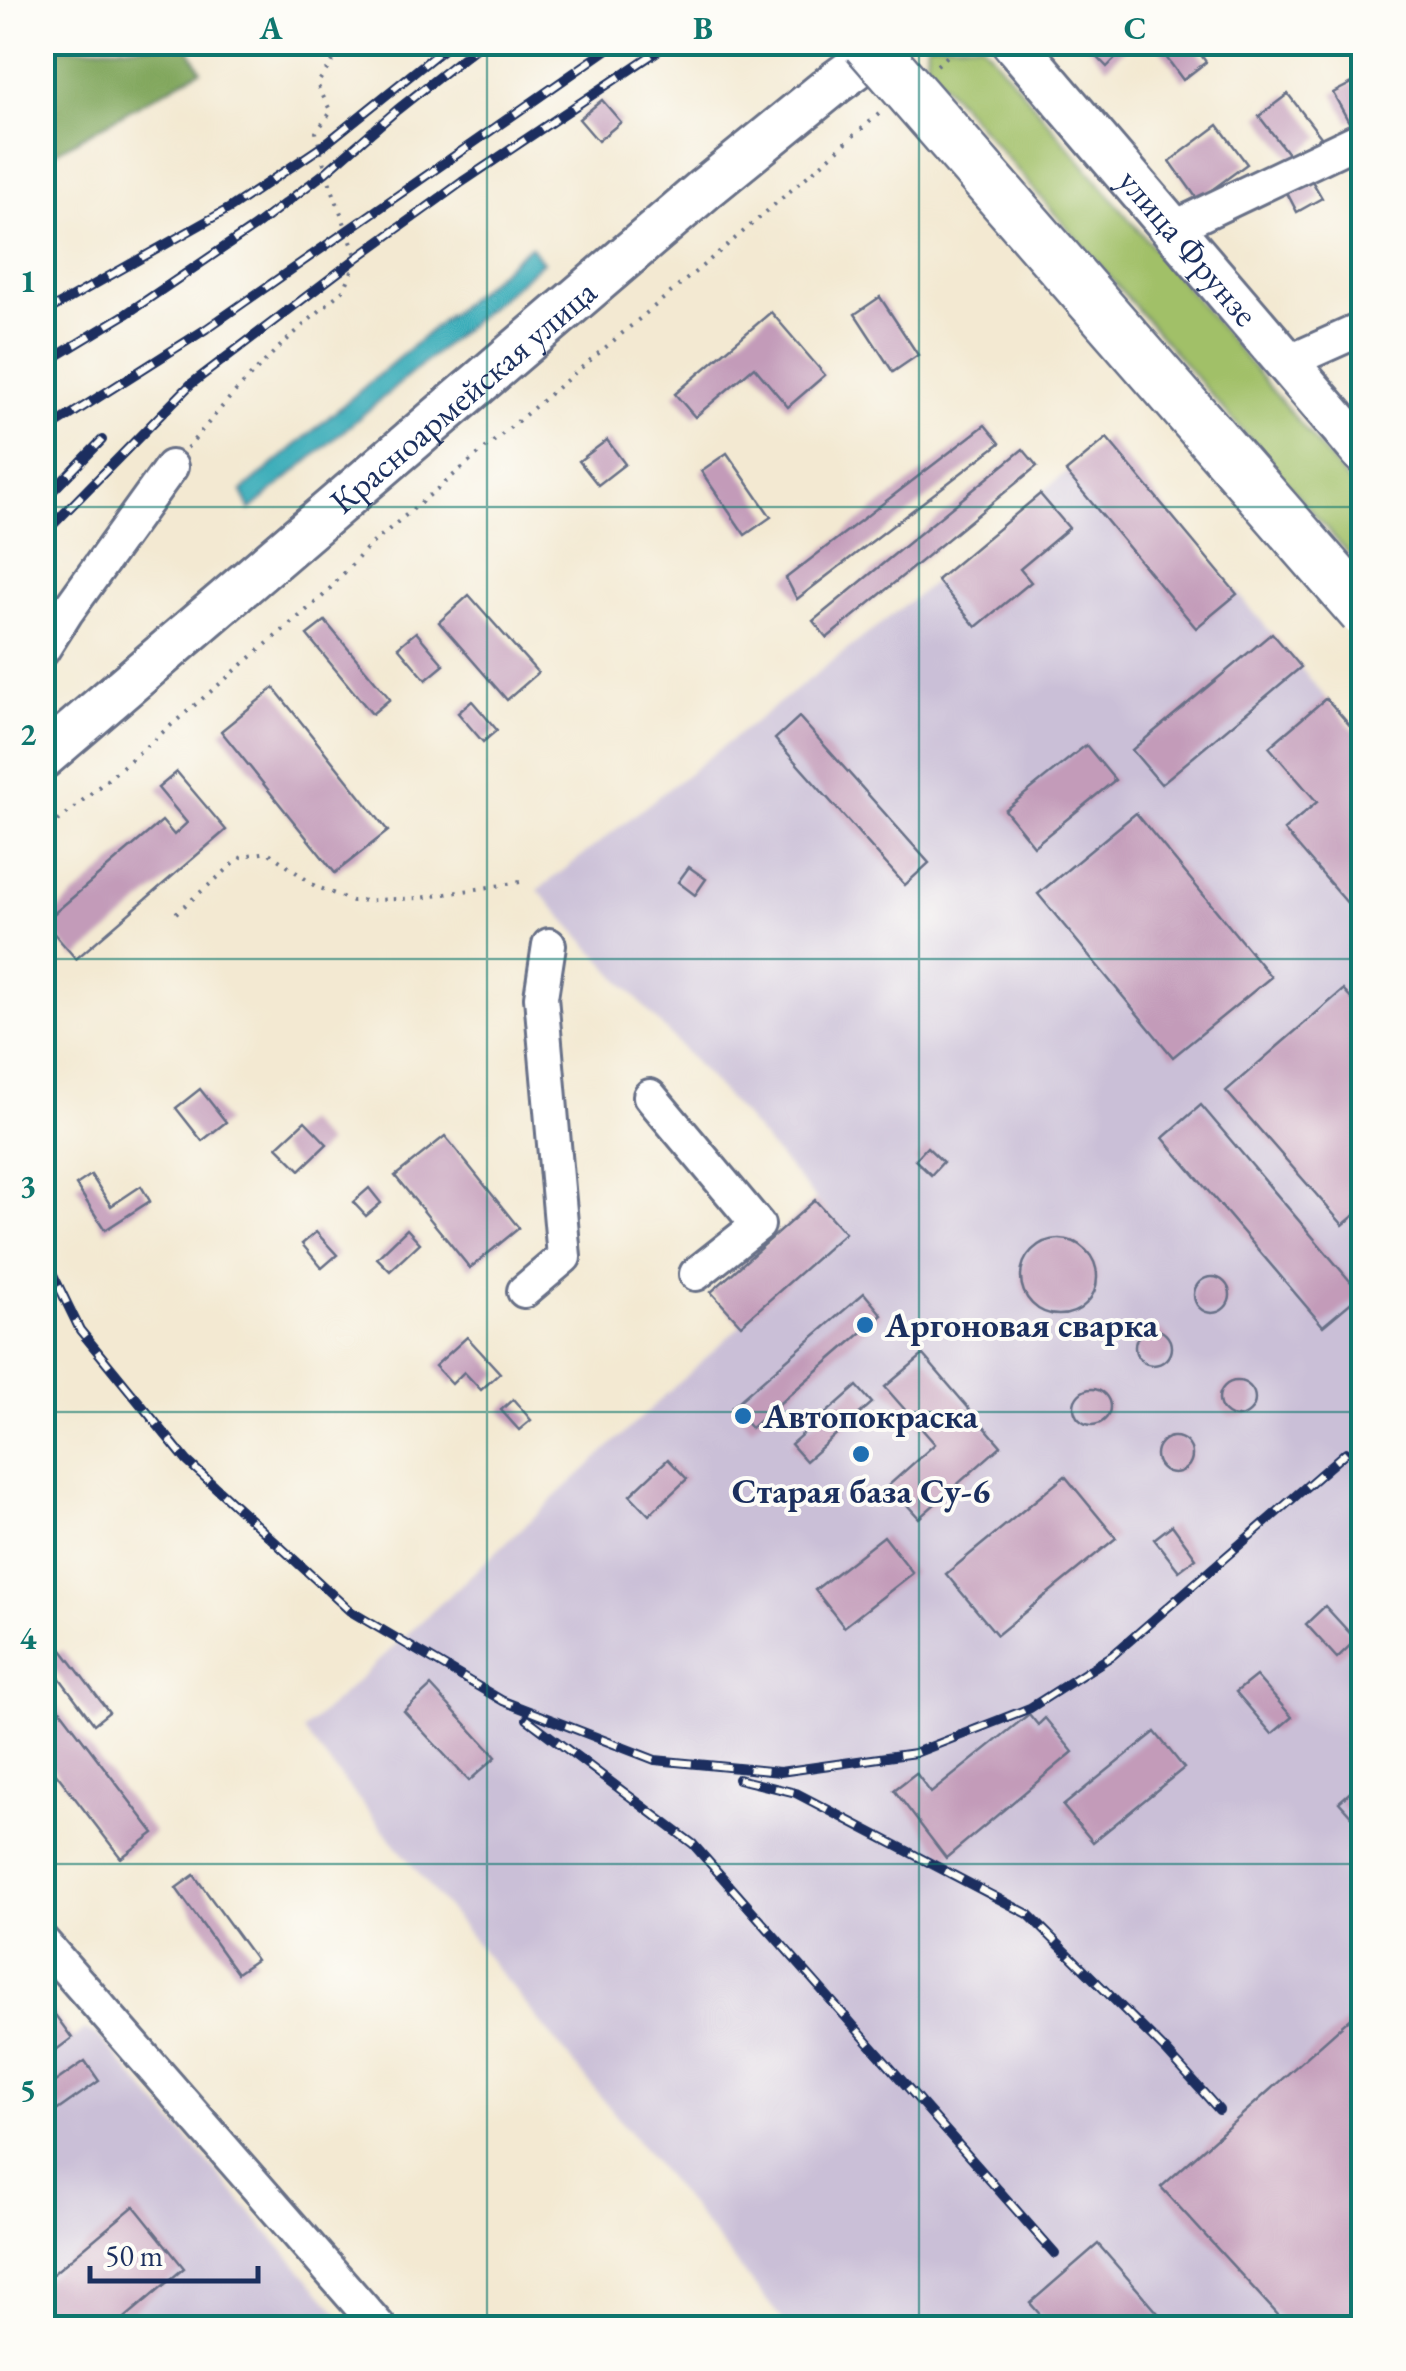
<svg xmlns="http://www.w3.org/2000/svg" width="1406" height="2371" font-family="'EB Garamond',serif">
  <rect width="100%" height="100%" fill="#fdfcf7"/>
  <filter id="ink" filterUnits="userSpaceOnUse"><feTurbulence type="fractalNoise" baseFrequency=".01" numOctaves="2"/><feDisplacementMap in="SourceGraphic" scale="20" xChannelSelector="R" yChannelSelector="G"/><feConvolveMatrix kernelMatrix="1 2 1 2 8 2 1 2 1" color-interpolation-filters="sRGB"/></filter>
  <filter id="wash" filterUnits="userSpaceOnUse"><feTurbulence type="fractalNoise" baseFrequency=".0048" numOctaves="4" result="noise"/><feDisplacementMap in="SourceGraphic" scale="40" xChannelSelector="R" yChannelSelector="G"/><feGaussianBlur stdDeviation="2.25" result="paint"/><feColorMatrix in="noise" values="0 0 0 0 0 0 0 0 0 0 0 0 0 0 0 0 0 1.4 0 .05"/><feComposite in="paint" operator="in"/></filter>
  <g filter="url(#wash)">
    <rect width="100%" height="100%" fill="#f3e9d2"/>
    <g fill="#cabfd7">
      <polygon points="1107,438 1363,742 1363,2328 789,2328 303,1731 741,1325 845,1233 739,1111 538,890 937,580"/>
      <polygon points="42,1997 72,2038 85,2030 100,2038 351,2328 43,2328"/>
    </g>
    <polygon fill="#a1c068" stroke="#5e7863" stroke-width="2.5" points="929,43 982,43 1363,499 1363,571 926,64 927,44"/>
    <polygon fill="#80a65c" stroke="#4e6a5d" stroke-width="2.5" points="186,44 201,70 43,159 43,49"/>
    <polygon fill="#3eaeba" stroke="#2c6e8c" stroke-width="2.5" points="530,246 543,262 250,510 242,491"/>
    <g id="blocks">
      <g fill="#c39bb9">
        <polygon points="1083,42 1131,42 1107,67"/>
        <polygon points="1155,42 1192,42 1206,62 1183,80"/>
        <polygon points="1358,80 1364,91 1364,115 1349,122 1333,93"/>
        <polygon points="1288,94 1321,137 1292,159 1259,116"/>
        <polygon points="602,100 621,122 598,141 579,119"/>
        <polygon points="1218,125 1247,164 1198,200 1170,161"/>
        <polygon points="1308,174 1322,198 1297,212 1284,187"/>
        <polygon points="880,297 918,355 893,372 855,314"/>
        <polygon points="771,312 825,375 788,407 754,367 695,417 675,394"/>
        <polygon points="985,425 1000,443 797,599 786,578"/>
        <polygon points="1107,438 1237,594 1196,628 1066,472"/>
        <polygon points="607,440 625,464 598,485 579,461"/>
        <polygon points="1023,449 1037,466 827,638 813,621"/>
        <polygon points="727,453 771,517 745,535 701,471"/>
        <polygon points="1040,494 1069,528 1020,569 1031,582 976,627 937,580"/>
        <polygon points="469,595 538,673 507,700 439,622"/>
        <polygon points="325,621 390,699 372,714 307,635"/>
        <polygon points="416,632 444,665 426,680 398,647"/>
        <polygon points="1272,633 1301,667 1161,784 1132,750"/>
        <polygon points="274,688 388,831 335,873 221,731"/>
        <polygon points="1326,698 1364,742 1364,907 1356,913 1284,830 1317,802 1269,747"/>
        <polygon points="472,701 497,730 483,742 458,713"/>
        <polygon points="799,717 929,863 905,885 775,739"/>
        <polygon points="1086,745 1115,780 1034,846 1005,810"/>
        <polygon points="177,772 226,830 76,959 44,922 162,821 174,835 187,823 158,788"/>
        <polygon points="1136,813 1271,977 1173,1057 1038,894"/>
        <polygon points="689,867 706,879 695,895 678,882"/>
        <polygon points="1343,990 1364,1013 1364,1207 1343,1225 1226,1091"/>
        <polygon points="200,1089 226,1122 202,1141 176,1108"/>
        <polygon points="1201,1105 1361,1294 1323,1326 1163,1138"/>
        <polygon points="305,1121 327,1144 300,1170 277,1147"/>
        <polygon points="445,1136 519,1228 470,1268 395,1176"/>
        <polygon points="927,1147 943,1162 931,1175 915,1160"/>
        <polygon points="91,1175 111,1206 141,1186 150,1201 105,1230 76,1185"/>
        <polygon points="369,1188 381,1203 366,1216 353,1202"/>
        <polygon points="815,1200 845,1233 741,1325 711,1292"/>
        <polygon points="407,1229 420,1243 390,1271 377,1258"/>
        <polygon points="316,1232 337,1255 322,1268 302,1244"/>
        <circle cx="1059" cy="1277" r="38"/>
        <circle cx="1212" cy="1295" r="18"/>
        <polygon points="864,1293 882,1315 751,1428 732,1407"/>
        <circle cx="1153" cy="1347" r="18"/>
        <polygon points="467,1337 500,1373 481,1390 464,1372 452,1384 435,1366"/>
        <polygon points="923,1355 1001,1446 919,1518 889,1485 935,1444 885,1387"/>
        <circle cx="1237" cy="1399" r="18"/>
        <polygon points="857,1386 872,1403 806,1461 791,1444"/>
        <circle cx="1092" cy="1407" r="18"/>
        <polygon points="513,1399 531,1420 519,1430 501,1410"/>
        <circle cx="1174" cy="1455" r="18"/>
        <polygon points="668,1459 687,1479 649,1515 630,1495"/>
        <polygon points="1065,1476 1116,1538 997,1635 946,1574"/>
        <polygon points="1172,1525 1196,1558 1179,1571 1154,1539"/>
        <polygon points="884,1536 913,1573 844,1627 815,1590"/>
        <polygon points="1325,1606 1356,1640 1337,1658 1306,1624"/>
        <polygon points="62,1650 109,1712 94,1724 47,1661"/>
        <polygon points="1256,1676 1292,1717 1272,1734 1236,1692"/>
        <polygon points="42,1686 154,1833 121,1858 42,1755"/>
        <polygon points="431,1686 496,1757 469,1781 404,1711"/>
        <polygon points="1029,1714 1038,1725 1045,1718 1073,1752 946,1858 894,1790 916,1773 931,1793"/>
        <polygon points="1155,1732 1184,1768 1093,1842 1063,1806"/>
        <polygon points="1364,1780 1364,1830 1339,1802"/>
        <polygon points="194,1875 256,1960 237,1973 176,1888"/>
        <polygon points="42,1997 72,2038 48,2056 42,2048"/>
        <polygon points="1364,2006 1364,2328 1290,2328 1161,2187"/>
        <polygon points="85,2061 99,2081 42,2121 42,2091"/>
        <polygon points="134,2206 184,2268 113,2328 42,2328 42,2283"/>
        <polygon points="1098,2244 1171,2328 1052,2328 1030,2303"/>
      </g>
    </g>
  </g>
  <g filter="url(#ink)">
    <use href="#blocks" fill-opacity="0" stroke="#677087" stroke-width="2.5"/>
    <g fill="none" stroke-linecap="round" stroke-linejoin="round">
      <g stroke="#677087" stroke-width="38">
        <g id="minor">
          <polyline points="1173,228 1364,137"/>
          <polyline points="1288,362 1364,328"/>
          <polyline points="42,651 66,613 171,467"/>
          <polyline points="650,1096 758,1225 696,1274"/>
          <polyline points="524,1291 564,1257 541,997 549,945"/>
          <polyline points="42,1941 380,2328"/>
        </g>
      </g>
      <g stroke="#677087" stroke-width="48">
        <g id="major">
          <path id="s1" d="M 1013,42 L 1364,453"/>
          <path id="s2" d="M 42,758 L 706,188 L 835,83 L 891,42"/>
        </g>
      </g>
      <g stroke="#677087" stroke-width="4" stroke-dasharray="2.5 8" stroke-linecap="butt">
        <polyline points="937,65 964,42"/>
        <polyline points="187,448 233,394 276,350 345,288 357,258 326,172 316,132 331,112 317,84 346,42"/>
        <polyline points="1353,653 1364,660"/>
        <polyline points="42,835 323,596 368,547 744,231 880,113"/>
        <polyline points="176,913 243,856 268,852 315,886 352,901 421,898 520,882"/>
      </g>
      <use href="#minor" stroke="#fff" stroke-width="32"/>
      <use href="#major" stroke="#fff" stroke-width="42"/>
      <g stroke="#1b2f5e" stroke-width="10">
        <g id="rail">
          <polyline points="42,314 230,208 324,145 452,42"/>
          <polyline points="42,365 126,314 254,227 326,172 397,110 483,42"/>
          <polyline points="42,433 206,329 618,42"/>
          <polyline points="42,502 102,440"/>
          <polyline points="42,536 191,384 357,258 462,182 671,42"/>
          <polyline points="42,1252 80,1330 187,1461 350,1611 503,1701 655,1760 780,1772 915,1753 1030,1708 1113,1655 1346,1452"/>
          <polyline points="527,1719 693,1844 1055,2254"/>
          <polyline points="738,1779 796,1793 1028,1914 1166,2051 1219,2110"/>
        </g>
      </g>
      <use href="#rail" stroke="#fdfcf7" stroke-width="6" stroke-dasharray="19" stroke-linecap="butt"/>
      <g stroke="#677087" stroke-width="55" stroke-linecap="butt">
        <polyline id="highway-bridge" points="867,42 1364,612"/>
      </g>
      <use href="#highway-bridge" stroke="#fff" stroke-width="50"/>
    </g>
  </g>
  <path fill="none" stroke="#0f766e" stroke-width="2.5" stroke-opacity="0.55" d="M 487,42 L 487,2328M 919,42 L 919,2328M 42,507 L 1364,507M 42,959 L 1364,959M 42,1412 L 1364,1412M 42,1864 L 1364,1864"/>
  <g fill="#1f6fb2" stroke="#fdfcf7" stroke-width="4">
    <circle cx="865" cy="1325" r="10"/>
    <circle cx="743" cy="1416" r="10"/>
    <circle cx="861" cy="1454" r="10"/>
  </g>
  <g text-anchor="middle" stroke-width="8" stroke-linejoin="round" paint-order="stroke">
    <g font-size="35" fill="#1b2f5e" stroke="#fdfcf7">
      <text dy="12" stroke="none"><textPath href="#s1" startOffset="270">улица Фрунзе</textPath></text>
      <text dy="12" stroke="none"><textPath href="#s2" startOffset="555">Красноармейская улица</textPath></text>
    </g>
    <g font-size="35" font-weight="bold" fill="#1b2f5e" stroke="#fdfcf7" text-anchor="start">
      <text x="885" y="1337">Аргоновая сварка</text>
      <text x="763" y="1428">Автопокраска</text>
      <text x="861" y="1503" text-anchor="middle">Старая база Су-6</text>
    </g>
  </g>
  <rect width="1406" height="2371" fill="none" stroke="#fdfcf7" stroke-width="110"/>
  <path d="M90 2266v15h168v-15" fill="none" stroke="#1b2f5e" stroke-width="5"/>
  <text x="105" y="2266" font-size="30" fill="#1b2f5e" stroke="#fdfcf7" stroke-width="8" paint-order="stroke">50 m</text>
  <rect x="55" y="55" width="1296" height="2261" fill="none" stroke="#0f766e" stroke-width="4"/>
  <g font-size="32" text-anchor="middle" font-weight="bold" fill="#0f766e">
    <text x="271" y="39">A</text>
    <text x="703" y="39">B</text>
    <text x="1135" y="39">C</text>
    <text x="28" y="292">1</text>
    <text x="28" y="745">2</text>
    <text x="28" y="1197">3</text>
    <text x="28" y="1649">4</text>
    <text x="28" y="2101">5</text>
  </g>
</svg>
